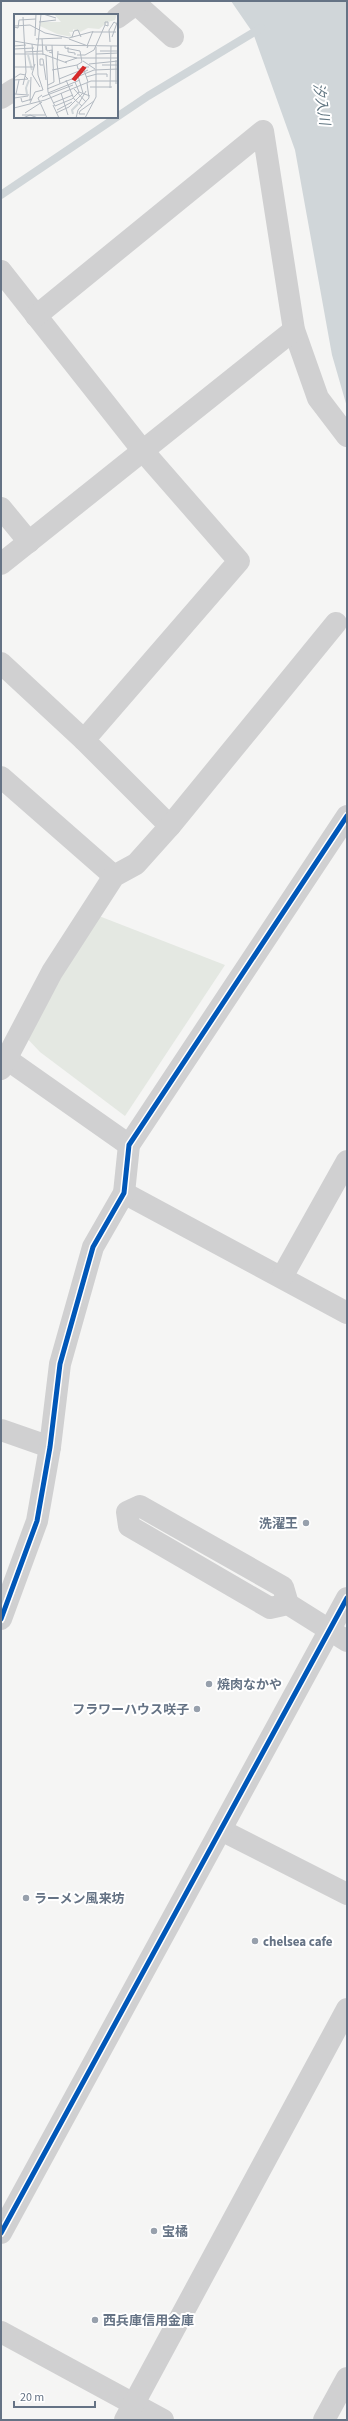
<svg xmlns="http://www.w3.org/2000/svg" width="348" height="2421" font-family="'Source Sans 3','Noto Sans JP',sans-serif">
  <rect width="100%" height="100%" fill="#f5f5f4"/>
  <polygon fill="#e4e8e2" points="99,916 225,965 125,1116 40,1052 24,1035"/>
  <polygon fill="#d0d6d9" points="231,1 347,1 347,407 332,355 295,150 253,33"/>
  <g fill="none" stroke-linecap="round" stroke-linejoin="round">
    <polyline stroke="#d0d6d9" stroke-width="8" points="1,195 148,96 261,28"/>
    <g stroke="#d0d0d1" stroke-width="22">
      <polyline points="133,1 173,37"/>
      <polyline points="117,18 136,4"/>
      <polyline points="1,98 15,89"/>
      <polyline points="1,271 143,451 239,561 84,740"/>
      <polyline points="36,316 263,131 294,330 318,398 347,436"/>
      <polyline points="1,508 29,542"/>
      <polyline points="1,564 294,330"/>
      <polyline points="1,663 84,740 170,826"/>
      <polyline points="1,777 114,876"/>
      <polyline points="1,1055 129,1145"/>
      <polyline points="1,1069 52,972 114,876 136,864 170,826 336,623"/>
      <polyline points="124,1193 347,1313"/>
      <polyline points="282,1277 347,1161"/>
      <polyline points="1,1430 50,1447"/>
      <polyline points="288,1604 283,1587 140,1506 127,1512 129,1526 270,1608 288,1604 347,1641"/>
      <polyline points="1,1619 37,1521 50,1447 60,1364 93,1247 124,1193 129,1145 347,816"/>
      <polyline points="221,1830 347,1894"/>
      <polyline points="1,2233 347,1598"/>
      <polyline points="1,2332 163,2420"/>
      <polyline points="125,2420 347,2009"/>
      <polyline points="324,2420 347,2378"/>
    </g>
    <g stroke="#fff" stroke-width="8">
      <g id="cycleway">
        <polyline points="1,1619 37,1521 50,1447 60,1364 93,1247 124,1193 129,1145 347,816"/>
        <polyline points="1,2233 347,1598"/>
      </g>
    </g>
    <use href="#cycleway" stroke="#0057b8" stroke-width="5"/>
  </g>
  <g fill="#97a0ac" stroke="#fff" stroke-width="1.5">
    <circle cx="306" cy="1523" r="4"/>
    <circle cx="209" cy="1684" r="4"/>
    <circle cx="197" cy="1709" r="4"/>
    <circle cx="26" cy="1898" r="4"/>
    <circle cx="255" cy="1941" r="4"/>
    <circle cx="154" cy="2231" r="4"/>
    <circle cx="95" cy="2320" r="4"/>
  </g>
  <g text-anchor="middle" stroke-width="4" stroke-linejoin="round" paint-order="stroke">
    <g font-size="13" font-weight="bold" fill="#657385" stroke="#fff" text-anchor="start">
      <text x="298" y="1528" text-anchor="end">洗濯王</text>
      <text x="217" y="1689">焼肉なかや</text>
      <text x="189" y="1714" text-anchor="end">フラワーハウス咲子</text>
      <text x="34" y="1903">ラーメン風来坊</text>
      <text x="263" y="1946">chelsea cafe</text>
      <text x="162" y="2236">宝橘</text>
      <text x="103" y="2325">西兵庫信用金庫</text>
    </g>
    <g font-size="14" font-style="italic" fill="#607581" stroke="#fff">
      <text transform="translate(322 104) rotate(81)" y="5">汐入川</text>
    </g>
  </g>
  <g transform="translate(14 14)">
    <rect width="104" height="104" fill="#f5f5f4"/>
    <path d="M 40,0 L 103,0 L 101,6 L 94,8 L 85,15 L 74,14 L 66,18 L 59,15 L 59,18 L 55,18 L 58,23 L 43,20 L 26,12 L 27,8 L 47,8 Z" fill="#e4e8e2"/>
    <path fill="none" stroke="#d0d6d9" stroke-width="2" d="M 14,41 L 18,56M 13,80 L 12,74 L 15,66M 59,100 L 58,96 L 64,90"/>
    <path fill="none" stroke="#b2b9c1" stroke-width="1" d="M 29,0 L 42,4M 9,3 L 12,58 L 9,71M 25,8 L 42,6M 91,8 L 94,8 L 94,12 L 91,11 ZM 0,12 L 16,11 L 31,19 L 55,24 L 77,18 L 102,18M 0,13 L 4,14 L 5,6 L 22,5M 21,22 L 22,0M 58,23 L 60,17 L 64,16 L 67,23M 98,23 L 104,6M 22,25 L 48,24M 28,25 L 29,41M 55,25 L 74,32 L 73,34M 0,27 L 23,31 L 104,32M 96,28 L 95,16 L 100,8 L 103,10M 18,30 L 20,52M 51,31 L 51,34 L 66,37 L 68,48 L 63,51 L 64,55 L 69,55M 0,32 L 12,31M 73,32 L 79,17M 54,33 L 54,38 L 61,39 L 61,41M 0,35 L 20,34M 32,36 L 32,32 L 33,37 L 38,36 L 38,39 L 35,38M 44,37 L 43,50 L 46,70M 86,37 L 104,37M 11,38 L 29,37M 0,40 L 29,40 L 53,49M 44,40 L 63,44M 82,40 L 104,39M 32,41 L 34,78 L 41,92 L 58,85 L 65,78M 63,41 L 71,41 L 80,36 L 91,11M 69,47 L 81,55M 51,48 L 63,44 L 104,44M 21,50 L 18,60 L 26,73M 75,50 L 104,47M 29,51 L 26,51 L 26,45 L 29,45 L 32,66M 88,51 L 104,51M 0,53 L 20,53M 38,56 L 63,51M 61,62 L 74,56M 72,63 L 83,60 L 93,60 L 93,63M 0,64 L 6,60 L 12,61M 45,65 L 65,57M 0,66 L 14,65 L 11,62M 52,66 L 60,85 L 68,92M 82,67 L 82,33M 61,68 L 65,78 L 76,82M 74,68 L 70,56 L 71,53 L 75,53M 102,70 L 102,46M 34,71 L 40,68 L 38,31M 76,73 L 98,73M 96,74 L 97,32M 33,75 L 80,56 L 104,55M 60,75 L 72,88M 34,79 L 66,66M 47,79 L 54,101M 0,80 L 15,81M 2,80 L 5,66M 28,81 L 24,84 L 33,104M 28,83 L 59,71M 0,84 L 14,82M 7,84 L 8,88 L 18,85M 16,87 L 17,63M 16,89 L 21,78 L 29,76 L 24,61 L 23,40 L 27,0M 39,89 L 59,81M 65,89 L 72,77M 39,91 L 45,104M 0,94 L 31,86 L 77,67 L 104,67M 43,96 L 58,88M 11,99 L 28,88M 42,99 L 55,93 L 69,79 L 64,62M 71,100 L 65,100 L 66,97 L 80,87M 8,101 L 31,101M 9,104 L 16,101 L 24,104M 62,104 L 64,96 L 75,84 L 73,69M 71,104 L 82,83 L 82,67"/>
    <path fill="#d62828" fill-opacity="0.15" stroke="#d62828" stroke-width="2" d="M 69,53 L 71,54 L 61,66 L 59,65 Z"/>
    <rect width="104" height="104" fill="none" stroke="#657385" stroke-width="2"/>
  </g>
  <rect width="348" height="2421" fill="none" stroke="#657385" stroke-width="4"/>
  <path d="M14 2401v6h81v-6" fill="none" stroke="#657385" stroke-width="2"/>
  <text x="20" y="2401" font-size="12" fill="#657385" stroke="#ffffff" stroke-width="3" paint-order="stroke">20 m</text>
</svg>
